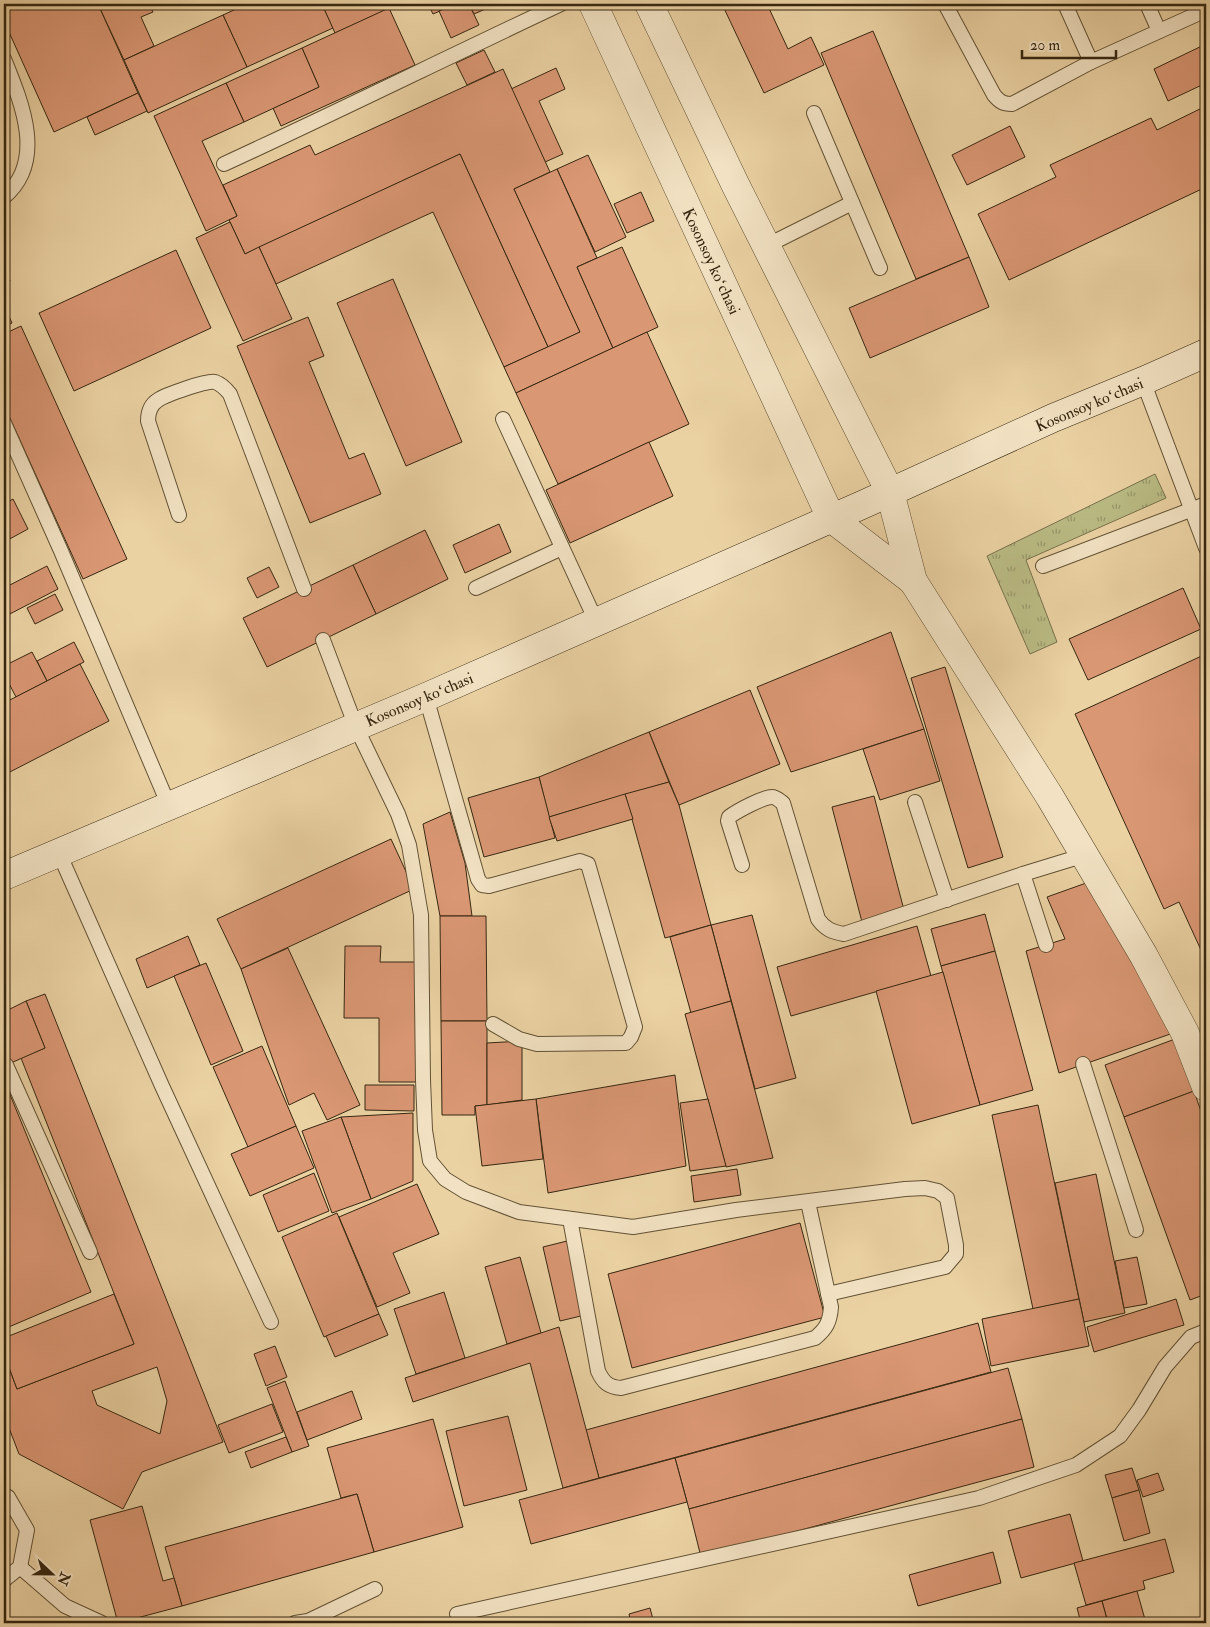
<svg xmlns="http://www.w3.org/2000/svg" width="1210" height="1627" font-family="'IM FELL Double Pica',serif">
  <defs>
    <pattern id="grass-tufts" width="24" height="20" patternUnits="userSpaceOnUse" patternTransform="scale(1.25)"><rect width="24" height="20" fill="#babb84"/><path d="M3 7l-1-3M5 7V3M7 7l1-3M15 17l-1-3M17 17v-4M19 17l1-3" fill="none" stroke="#98986b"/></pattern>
  </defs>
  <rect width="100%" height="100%" fill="#ebd2a3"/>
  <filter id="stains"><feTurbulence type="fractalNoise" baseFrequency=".004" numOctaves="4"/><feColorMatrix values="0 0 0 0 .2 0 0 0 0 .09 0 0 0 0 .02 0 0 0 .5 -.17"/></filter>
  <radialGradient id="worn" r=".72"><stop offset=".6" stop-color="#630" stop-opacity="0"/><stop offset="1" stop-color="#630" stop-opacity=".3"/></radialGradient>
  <polygon fill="url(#grass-tufts)" stroke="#78714a" points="1155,474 1166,498 1026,560 1057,642 1030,654 987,556"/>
  <g fill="#da9774" stroke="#362710" fill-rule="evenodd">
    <polygon points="4,4 98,4 138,93 54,132 4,21"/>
    <polygon points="98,4 149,4 153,12 141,17 154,46 124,60"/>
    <polygon points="247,4 322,4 333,28 247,67 223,15"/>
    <polygon points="322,4 399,4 335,33"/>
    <polygon points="428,4 456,4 433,14"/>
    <polygon points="456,4 469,4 479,25 451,38 439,11"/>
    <polygon points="469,4 497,4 474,14"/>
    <polygon points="722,4 767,4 788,49 811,37 824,65 764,93"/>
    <polygon points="389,8 415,65 281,126 273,108 319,87 302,48"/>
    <polygon points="223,15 247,67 148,113 124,60"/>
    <polygon points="873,31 969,257 916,279 821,53"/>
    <polygon points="1206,44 1206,83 1168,101 1154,69"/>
    <polygon points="302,48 319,87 244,122 226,83"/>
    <polygon points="484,50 495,72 467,85 456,63"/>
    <polygon points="556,68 565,89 539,101 563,154 545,162 511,89"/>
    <polygon points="503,69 550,172 514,189 580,332 548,347 460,154 245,254 229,220 237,216 223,185 310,145 315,155"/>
    <polygon points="226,83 244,122 202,141 237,216 206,231 154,116"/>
    <polygon points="138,93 147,111 95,135 87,117"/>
    <polygon points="1206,106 1206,187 1009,280 978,214 1056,177 1050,165 1151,118 1157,130"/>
    <polygon points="1010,126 1025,157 967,185 952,155"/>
    <polygon points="460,154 548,347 504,367 433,212 276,284 259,247"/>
    <polygon points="588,155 626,237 595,252 557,169"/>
    <polygon points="557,169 597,258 577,267 613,348 516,393 504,367 580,332 514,189"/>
    <polygon points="641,192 654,221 627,233 614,204"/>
    <polygon points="230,222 245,254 259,247 292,319 243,341 196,238"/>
    <polygon points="622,247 658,327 613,348 577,267"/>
    <polygon points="176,250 211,328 74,391 39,313"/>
    <polygon points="969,257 989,307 870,358 849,308"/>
    <polygon points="4,267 10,281 4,284"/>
    <polygon points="393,279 462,442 406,466 337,303"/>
    <polygon points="4,305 12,323 4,327"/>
    <polygon points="308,317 324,356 309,362 349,459 364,453 381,494 310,523 237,346"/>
    <polygon points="21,326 127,559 83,579 4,405 4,334"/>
    <polygon points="647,332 689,424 558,484 516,393"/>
    <polygon points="649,442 673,496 570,543 546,490"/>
    <polygon points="13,499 28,529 4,542 4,504"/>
    <polygon points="499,524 511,552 465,573 453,545"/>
    <polygon points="425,530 448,579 376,614 353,565"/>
    <polygon points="353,565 376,614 267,667 243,618"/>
    <polygon points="47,566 58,589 4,617 4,588"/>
    <polygon points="269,567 279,587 257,598 247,578"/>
    <polygon points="1183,588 1201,629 1088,680 1069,639"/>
    <polygon points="55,594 63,610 35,624 27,608"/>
    <polygon points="891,632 924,729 791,772 757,687"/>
    <polygon points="74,642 84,662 47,681 37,661"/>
    <polygon points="32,652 47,681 16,697 4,674 4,666"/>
    <polygon points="1206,654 1206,961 1179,902 1164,909 1075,714"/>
    <polygon points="80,664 109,721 4,775 4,703"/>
    <polygon points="945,667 1003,857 968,868 911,678"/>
    <polygon points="750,690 780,764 679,805 649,732"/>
    <polygon points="924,729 940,781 880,800 863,749"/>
    <polygon points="649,732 669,782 549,817 539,777"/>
    <polygon points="539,777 555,838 484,857 468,798"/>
    <polygon points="669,782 679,805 711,925 665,938 625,794"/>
    <polygon points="625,794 633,819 557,841 549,817"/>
    <polygon points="874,796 904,910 862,922 832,807"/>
    <polygon points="450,812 465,863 472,916 440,916 423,824"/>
    <polygon points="391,839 414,889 241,969 217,919"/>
    <polygon points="1089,882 1176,1032 1059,1073 1026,951 1065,939 1047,897"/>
    <polygon points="985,914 995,951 941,966 931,929"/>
    <polygon points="752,915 796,1078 755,1089 711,925"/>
    <polygon points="440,916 486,916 487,1021 441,1021"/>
    <polygon points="711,925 731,1001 691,1013 670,937"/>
    <polygon points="917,926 931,976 791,1016 777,967"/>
    <polygon points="188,936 200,965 147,988 136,959"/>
    <polygon points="345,946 381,946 380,962 417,962 416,1082 379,1082 379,1018 344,1018"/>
    <polygon points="288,948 360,1105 327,1120 314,1093 289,1105 241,969"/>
    <polygon points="995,951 1033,1090 980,1105 941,966"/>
    <polygon points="206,963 243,1051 211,1065 174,976"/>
    <polygon points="943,972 980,1105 912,1124 876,991"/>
    <path d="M 45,994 L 223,1442 L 142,1472 L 123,1509 L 19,1454 L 4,1415 L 4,1354 L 17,1389 L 134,1344 L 21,1058 L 45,1048 L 26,1001 ZM 157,1367 L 167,1401 L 160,1434 L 97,1405 L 92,1391 Z"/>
    <polygon points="26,1001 45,1048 4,1066 4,1012"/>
    <polygon points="731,1001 773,1158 726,1167 685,1014"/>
    <polygon points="441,1021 487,1021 487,1105 475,1106 475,1115 442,1115"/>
    <polygon points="1175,1039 1194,1091 1124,1117 1105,1065"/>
    <polygon points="522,1041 522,1100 487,1105 487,1043"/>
    <polygon points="262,1046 296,1126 248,1147 213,1067"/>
    <polygon points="675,1075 686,1166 548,1193 536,1099"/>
    <polygon points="4,1080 91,1292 4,1329"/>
    <polygon points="365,1085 414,1085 414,1111 365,1110"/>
    <polygon points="1194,1091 1206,1126 1206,1294 1190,1300 1124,1117"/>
    <polygon points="536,1099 543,1159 482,1166 475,1106"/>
    <polygon points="708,1099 726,1166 690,1171 680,1103"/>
    <polygon points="1038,1105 1079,1299 1033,1309 992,1115"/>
    <polygon points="413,1113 413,1181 371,1199 341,1117"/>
    <polygon points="341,1117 371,1199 332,1213 302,1131"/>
    <polygon points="296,1126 314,1168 250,1196 231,1154"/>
    <polygon points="737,1169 741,1195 694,1202 691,1176"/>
    <polygon points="314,1173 329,1211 278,1232 263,1195"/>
    <polygon points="1096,1174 1125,1313 1084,1322 1055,1183"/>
    <polygon points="417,1184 439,1234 393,1253 410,1293 377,1307 339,1217"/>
    <polygon points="337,1213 379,1314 324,1337 282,1237"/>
    <polygon points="800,1223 825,1317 632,1368 608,1274"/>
    <polygon points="567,1241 585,1315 560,1321 543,1247"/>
    <polygon points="520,1257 541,1333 507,1344 485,1267"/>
    <polygon points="1137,1257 1147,1304 1124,1308 1115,1261"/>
    <polygon points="444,1292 465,1358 416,1374 394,1309"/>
    <polygon points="114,1294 134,1344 17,1389 4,1354 4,1338"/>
    <polygon points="1079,1299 1089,1346 991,1366 982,1319"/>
    <polygon points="1176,1299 1184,1325 1094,1352 1087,1327"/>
    <polygon points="379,1314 388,1335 335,1357 326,1336"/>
    <polygon points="978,1323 991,1372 599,1478 586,1430"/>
    <polygon points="559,1327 599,1478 563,1488 530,1363 413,1402 405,1378"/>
    <polygon points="275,1346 287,1377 266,1386 254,1354"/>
    <polygon points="1008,1368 1022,1419 689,1509 675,1458"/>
    <polygon points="285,1381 309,1446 292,1452 267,1388"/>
    <polygon points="352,1391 362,1419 307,1440 297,1412"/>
    <polygon points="272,1404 283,1432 229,1453 218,1425"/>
    <polygon points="508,1416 527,1490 464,1506 446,1431"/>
    <polygon points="433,1419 463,1527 374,1552 357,1494 341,1498 327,1448"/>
    <polygon points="1022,1419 1034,1467 701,1557 689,1509"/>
    <polygon points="4,1427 9,1440 4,1442"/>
    <polygon points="286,1437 292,1452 251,1468 245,1452"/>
    <polygon points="675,1458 687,1502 531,1544 519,1500"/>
    <polygon points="1132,1468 1139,1490 1112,1498 1105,1475"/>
    <polygon points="1158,1473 1164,1490 1143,1497 1137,1480"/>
    <polygon points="1139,1490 1150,1533 1124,1541 1112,1498"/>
    <polygon points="357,1494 374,1552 182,1606 165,1547"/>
    <polygon points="142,1506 163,1581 174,1578 182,1606 118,1623 90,1520"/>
    <polygon points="1070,1514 1083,1561 1021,1578 1008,1531"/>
    <polygon points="1165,1539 1174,1572 1143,1581 1145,1589 1086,1605 1074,1563"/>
    <polygon points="993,1552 1001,1583 918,1606 909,1575"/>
    <polygon points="1137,1591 1146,1623 1108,1623 1102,1601"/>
    <polygon points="1102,1601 1108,1623 1081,1623 1077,1608"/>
    <polygon points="650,1608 654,1623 631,1623 629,1614"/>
  </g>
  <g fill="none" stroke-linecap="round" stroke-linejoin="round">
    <g stroke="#635235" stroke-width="16">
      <g id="service">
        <path d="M 945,4 L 994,95 C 1000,102 1003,104 1012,104 L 1091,62 L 1206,10"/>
        <polyline points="1065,4 1091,62"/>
        <polyline points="1147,4 1159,31"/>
        <path d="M 4,59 C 21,101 47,161 4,197"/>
        <polyline points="814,113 880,268"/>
        <path d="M 224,164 C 337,112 448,57 561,4"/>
        <polyline points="766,246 852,203"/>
        <polyline points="1143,381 1206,548"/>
        <polyline points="503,419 596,621"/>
        <polyline points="4,423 61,551 169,806"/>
        <path d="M 179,515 L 148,421 C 148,413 150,405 158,400 C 165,395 207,380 215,382 C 221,384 226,389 230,394 L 304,589"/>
        <polyline points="1043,566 1206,504"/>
        <polyline points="476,588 562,548"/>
        <polyline points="323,640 356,727 398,814 409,845 421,915 423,1080 425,1130 430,1161 445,1179 466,1192 519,1212 633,1227 736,1210 905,1189 925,1188 938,1191 947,1198 956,1245 956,1254 945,1267 828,1294"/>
        <polyline points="426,697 478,879 482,885 489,886 580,861 588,864 635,1027 631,1037 626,1043 537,1044 519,1039 493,1024"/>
        <polyline points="915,802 947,900"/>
        <polyline points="59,853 162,1086 271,1322"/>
        <path d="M 742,865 L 728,821 L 729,817 C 737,811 763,797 772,797 C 776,797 780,801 783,803 L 818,919 C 825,929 832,932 844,934 L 1023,874 L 1085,855"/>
        <polyline points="1023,874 1046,945"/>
        <polyline points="1083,1064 1136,1230"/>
        <polyline points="6,1065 90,1252"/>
        <path d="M 570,1219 L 598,1371 C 603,1382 608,1387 621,1388 L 815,1338 C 826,1329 830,1322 831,1307 L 808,1202"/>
        <polyline points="4,1495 8,1497 27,1530 20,1567 4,1580"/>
        <polyline points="20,1567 65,1606 102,1623"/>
        <polyline points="457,1614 979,1498 1076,1465 1120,1436 1139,1410 1165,1367 1191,1337 1206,1331"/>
        <polyline points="295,1623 308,1621 375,1589"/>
      </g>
    </g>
    <g stroke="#635235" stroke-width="29">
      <g id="minor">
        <polyline points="890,492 913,581 1050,797 1144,956 1185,1033 1206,1087"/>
        <polyline points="831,518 913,581"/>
      </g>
    </g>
    <g stroke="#635235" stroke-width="29">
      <g id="tertiary">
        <polyline points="593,4 831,518"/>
        <polyline points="649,4 736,186 890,492"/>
      </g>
    </g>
    <g stroke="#362710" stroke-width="29">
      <polyline id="secondary" points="4,876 426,697 862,505 1053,418 1143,381 1206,353"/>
    </g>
    <use href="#service" stroke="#f2e2c3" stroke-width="14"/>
    <use href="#minor" stroke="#f2e2c3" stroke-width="28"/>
    <use href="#tertiary" stroke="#f2e2c3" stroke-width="28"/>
    <use href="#secondary" stroke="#f2e2c3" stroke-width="28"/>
  </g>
  <g text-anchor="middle" stroke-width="4" stroke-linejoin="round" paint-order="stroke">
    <g font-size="16" fill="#362710" stroke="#f2e2c3">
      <text transform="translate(712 261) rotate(65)" y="6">Kosonsoy koʻchasi</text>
      <text transform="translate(1089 404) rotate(-23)" y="6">Kosonsoy koʻchasi</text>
      <text transform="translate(419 699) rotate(-23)" y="6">Kosonsoy koʻchasi</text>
    </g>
  </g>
  <rect width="1210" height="1627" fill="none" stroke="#ebd2a3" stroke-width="20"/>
  <rect x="5" y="5" width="1200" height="1617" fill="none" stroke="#362710" stroke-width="2.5"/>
  <rect x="10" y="10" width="1190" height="1607" fill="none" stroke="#362710"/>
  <g transform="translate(52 1574) rotate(112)" stroke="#f2e2c3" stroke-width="4" paint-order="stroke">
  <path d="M0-4L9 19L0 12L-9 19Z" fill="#362710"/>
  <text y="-8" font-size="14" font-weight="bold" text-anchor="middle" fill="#362710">N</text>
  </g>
  <path d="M1022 50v8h94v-8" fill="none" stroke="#362710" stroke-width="2.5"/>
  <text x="1030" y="50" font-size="15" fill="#362710" stroke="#f2e2c3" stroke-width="4" paint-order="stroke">20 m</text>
  <rect width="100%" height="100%" filter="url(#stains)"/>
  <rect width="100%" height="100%" fill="url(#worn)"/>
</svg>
